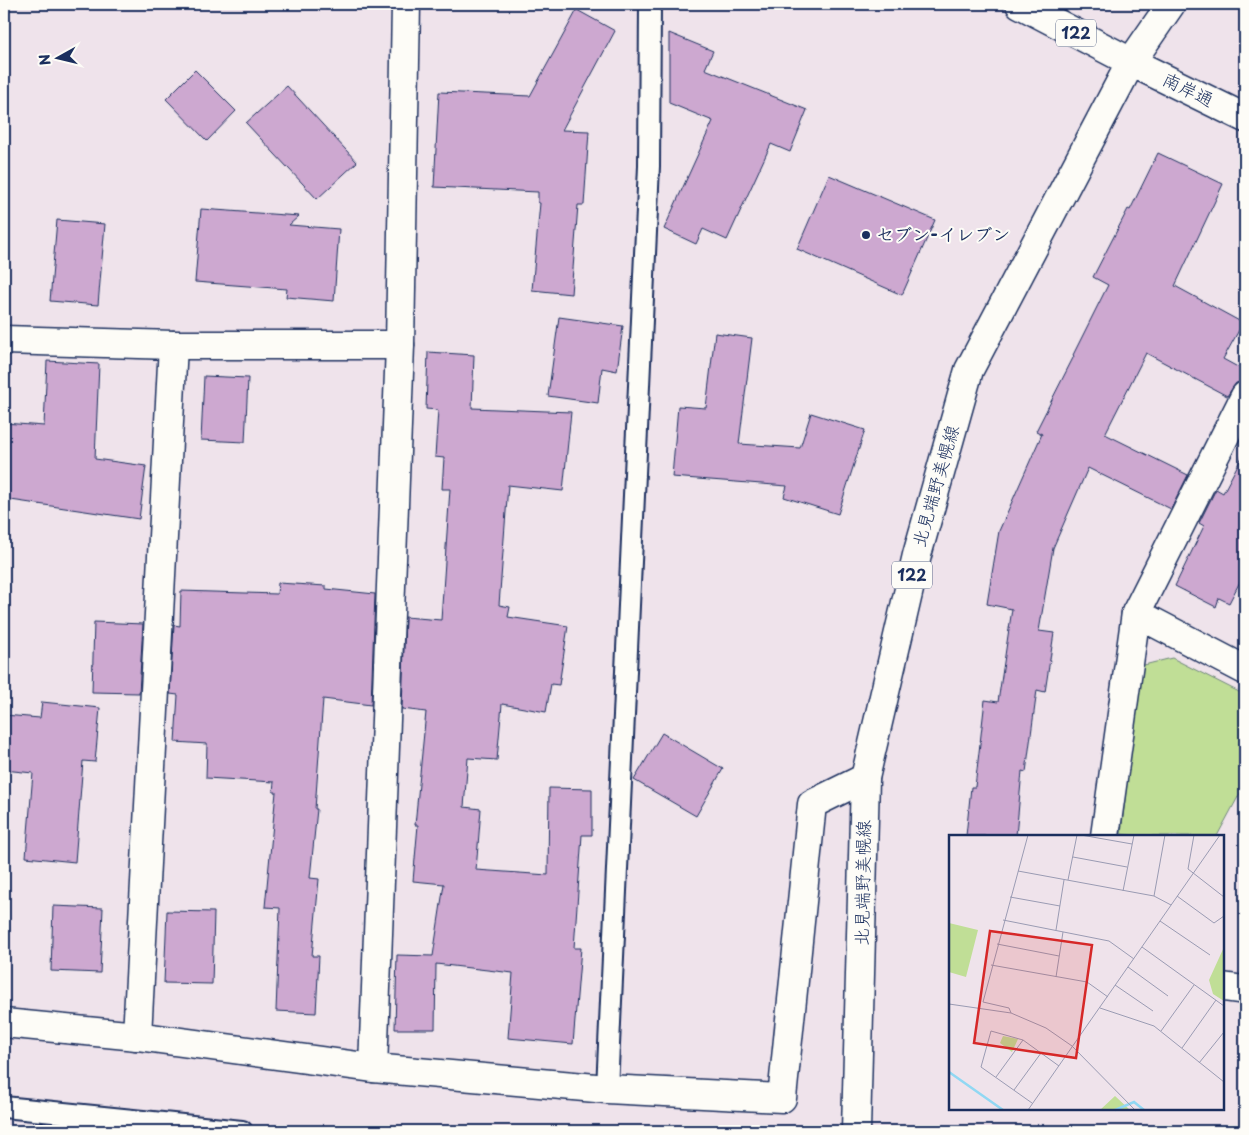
<svg xmlns="http://www.w3.org/2000/svg" width="1249" height="1135" font-family="'Playpen Sans','Klee One',sans-serif">
  <rect width="100%" height="100%" fill="#efe3eb"/>
  <filter id="ink" filterUnits="userSpaceOnUse"><feTurbulence type="fractalNoise" baseFrequency=".02" numOctaves="2"/><feDisplacementMap in="SourceGraphic" scale="10" xChannelSelector="R" yChannelSelector="G"/><feConvolveMatrix kernelMatrix="1 2 1 2 8 2 1 2 1" color-interpolation-filters="sRGB"/></filter>
  <g filter="url(#ink)">
    <polygon fill="#c0de96" stroke="#6e867a" points="1172,658 1245,695 1245,784 1217,836 1135,836 1121,834 1140,666"/>
    <g fill="#cda8d0" stroke="#1b2f5e">
      <polygon points="577,10 615,31 562,130 589,131 584,205 578,205 571,294 532,290 540,203 538,203 538,192 434,187 439,92 530,96"/>
      <polygon points="669,33 713,51 705,69 807,110 790,152 771,144 727,240 703,229 696,244 664,229 713,121 669,103"/>
      <polygon points="195,70 236,111 207,141 166,99"/>
      <polygon points="287,86 357,162 317,199 246,123"/>
      <polygon points="1158,153 1223,184 1175,286 1243,323 1223,359 1245,371 1245,381 1236,383 1227,396 1146,353 1105,434 1188,475 1171,509 1088,468 1053,548 1039,631 1054,633 1045,692 1037,690 1026,772 1022,771 1016,836 966,836 971,787 975,787 985,700 998,702 1012,609 987,604 999,531 1042,434 1036,431 1074,356 1073,355 1108,285 1093,277 1128,209 1130,210"/>
      <polygon points="829,175 935,220 902,295 797,249"/>
      <polygon points="201,209 299,216 289,225 339,229 334,301 286,297 287,289 195,282"/>
      <polygon points="57,220 105,224 98,305 50,301"/>
      <polygon points="559,317 623,326 617,371 602,368 598,403 548,396"/>
      <polygon points="715,333 752,338 739,444 800,448 811,413 865,430 838,514 784,497 787,486 672,477 678,406 706,408"/>
      <polygon points="428,352 474,355 472,408 571,412 563,491 508,485 499,605 510,607 508,617 568,626 559,685 551,684 546,712 502,704 497,760 468,758 464,807 481,809 476,870 548,875 549,788 592,789 592,835 582,835 574,948 581,948 573,1044 508,1038 513,973 436,964 435,1029 395,1029 397,955 433,956 444,884 413,881 418,825 415,825 426,712 402,709 405,617 441,620 450,489 442,489 444,458 435,457 438,410 426,409"/>
      <polygon points="47,361 99,364 95,459 146,466 139,519 4,499 4,423 44,426"/>
      <polygon points="204,376 248,378 245,442 201,440"/>
      <polygon points="1245,451 1245,572 1229,603 1219,598 1216,607 1175,586 1204,526 1199,523 1216,489 1223,493"/>
      <polygon points="278,583 326,586 326,589 375,594 371,705 323,699 315,809 317,809 310,878 319,879 312,956 319,956 316,1013 276,1011 280,908 265,907 276,792 273,792 274,782 206,778 207,744 175,742 178,695 170,694 174,625 180,626 181,591 277,594"/>
      <polygon points="94,622 143,624 139,693 92,692"/>
      <polygon points="42,702 100,708 95,762 83,761 75,862 26,857 33,773 4,770 4,715 40,718"/>
      <polygon points="662,733 723,769 696,816 634,780"/>
      <polygon points="53,906 103,908 100,973 51,971"/>
      <polygon points="167,911 214,912 212,984 164,983"/>
    </g>
    <g fill="none" stroke-linecap="round" stroke-linejoin="round">
      <g stroke="#1b2f5e" stroke-width="24">
        <g id="service">
          <polyline points="607,1089 649,166 650,4"/>
          <polyline points="4,1107 242,1131"/>
        </g>
      </g>
      <g stroke="#1b2f5e" stroke-width="31">
        <g id="minor">
          <polyline points="4,340 173,345 400,345"/>
          <polyline points="1136,613 1245,670"/>
          <polyline points="1105,836 1136,613 1245,396"/>
          <polyline points="1223,987 1245,990"/>
          <polyline points="4,1023 137,1036 373,1068 607,1089 782,1098 812,804 865,778"/>
          <polyline points="137,1036 173,345"/>
          <polyline points="373,1068 400,345 406,4"/>
        </g>
      </g>
      <g stroke="#1b2f5e" stroke-width="31">
        <polyline id="secondary" points="1171,4 1131,62 1245,118"/>
      </g>
      <g stroke="#1b2f5e" stroke-width="31">
        <polyline id="primary" points="856,1131 865,778 917,555 969,370 1131,62 1020,4"/>
      </g>
      <use href="#service" stroke="#fdfcf7" stroke-width="20"/>
      <use href="#minor" stroke="#fdfcf7" stroke-width="28"/>
      <use href="#secondary" stroke="#fdfcf7" stroke-width="28"/>
      <use href="#primary" stroke="#fdfcf7" stroke-width="28"/>
    </g>
  </g>
  <circle fill="#1b2f5e" stroke="#fdfcf7" stroke-width="2" cx="866" cy="235" r="5"/>
  <g text-anchor="middle" stroke-width="4" stroke-linejoin="round" paint-order="stroke">
    <g fill="#fdfcf7" stroke="#5f6c8c" stroke-width="1">
      <rect x="1056" y="19.5" width="40" height="27" rx="4"/>
      <rect x="892" y="561.5" width="40" height="27" rx="4"/>
    </g>
    <g font-size="16" font-weight="bold" fill="#1b2f5e">
      <text x="1076" y="39">122</text>
      <text x="912" y="581">122</text>
    </g>
    <g font-size="18" fill="#1b2f5e" stroke="#fdfcf7">
      <text transform="translate(1188 90) rotate(26)" y="6">南岸通</text>
      <text transform="translate(936 486) rotate(-74)" y="6">北見端野美幌線</text>
      <text transform="translate(863 883) rotate(-89)" y="6">北見端野美幌線</text>
    </g>
    <g font-size="18" font-weight="bold" fill="#1b2f5e" stroke="#fdfcf7" text-anchor="start">
      <text x="876" y="241">セブン-イレブン</text>
    </g>
  </g>
  <g transform="translate(949 835)">
    <rect width="275" height="275" fill="#efe3eb"/>
    <path d="M 0,88 L 29,95 L 17,142 L 0,137 ZM 275,112 L 275,166 L 264,159 L 260,145 ZM 54,201 L 69,204 L 63,217 L 51,208 ZM 166,261 L 181,275 L 151,275 Z" fill="#c0de96"/>
    <path fill="none" stroke="#91d8f3" stroke-width="2.5" d="M 0,237 L 54,275M 166,275 L 185,267 L 195,275"/>
    <path fill="none" stroke="#9a9bb3" stroke-width="1" d="M 132,0 L 183,9M 245,0 L 239,34 L 275,62M 124,22 L 178,32M 69,36 L 205,61 L 222,70M 119,45 L 128,0M 174,56 L 185,0M 205,61 L 216,0M 228,61 L 265,88 L 275,81M 61,62 L 111,71M 54,85 L 160,106 L 185,124M 211,86 L 261,120M 107,95 L 115,45M 48,109 L 110,121M 193,112 L 275,171M 42,130 L 138,147 L 159,162M 179,132 L 219,161M 107,142 L 114,97M 166,150 L 204,176M 0,169 L 62,178 L 97,193 L 123,211 L 186,275M 151,173 L 205,191 L 275,247M 62,178 L 60,173 L 34,167 L 79,0M 212,196 L 245,150M 233,213 L 267,165M 250,228 L 275,197M 47,242 L 74,205M 65,255 L 92,218M 83,268 L 32,232 L 42,196 L 74,205 L 110,231M 79,275 L 271,0"/>
    <path fill="#d62828" fill-opacity="0.15" stroke="#d62828" stroke-width="2.5" d="M 41,96 L 143,110 L 127,223 L 25,208 Z"/>
    <rect width="275" height="275" fill="none" stroke="#1b2f5e" stroke-width="2.5"/>
  </g>
  <rect width="1249" height="1135" fill="none" stroke="#fdfcf7" stroke-width="20"/>
  <rect x="10" y="10" width="1229" height="1115" fill="none" stroke="#1b2f5e" stroke-width="2" filter="url(#ink)"/>
  <g transform="translate(58 58) rotate(262)" stroke="#fdfcf7" stroke-width="4" paint-order="stroke">
  <path d="M0-4L9 19L0 12L-9 19Z" fill="#1b2f5e"/>
  <text y="-8" font-size="14" font-weight="bold" text-anchor="middle" fill="#1b2f5e">N</text>
  </g>
</svg>
